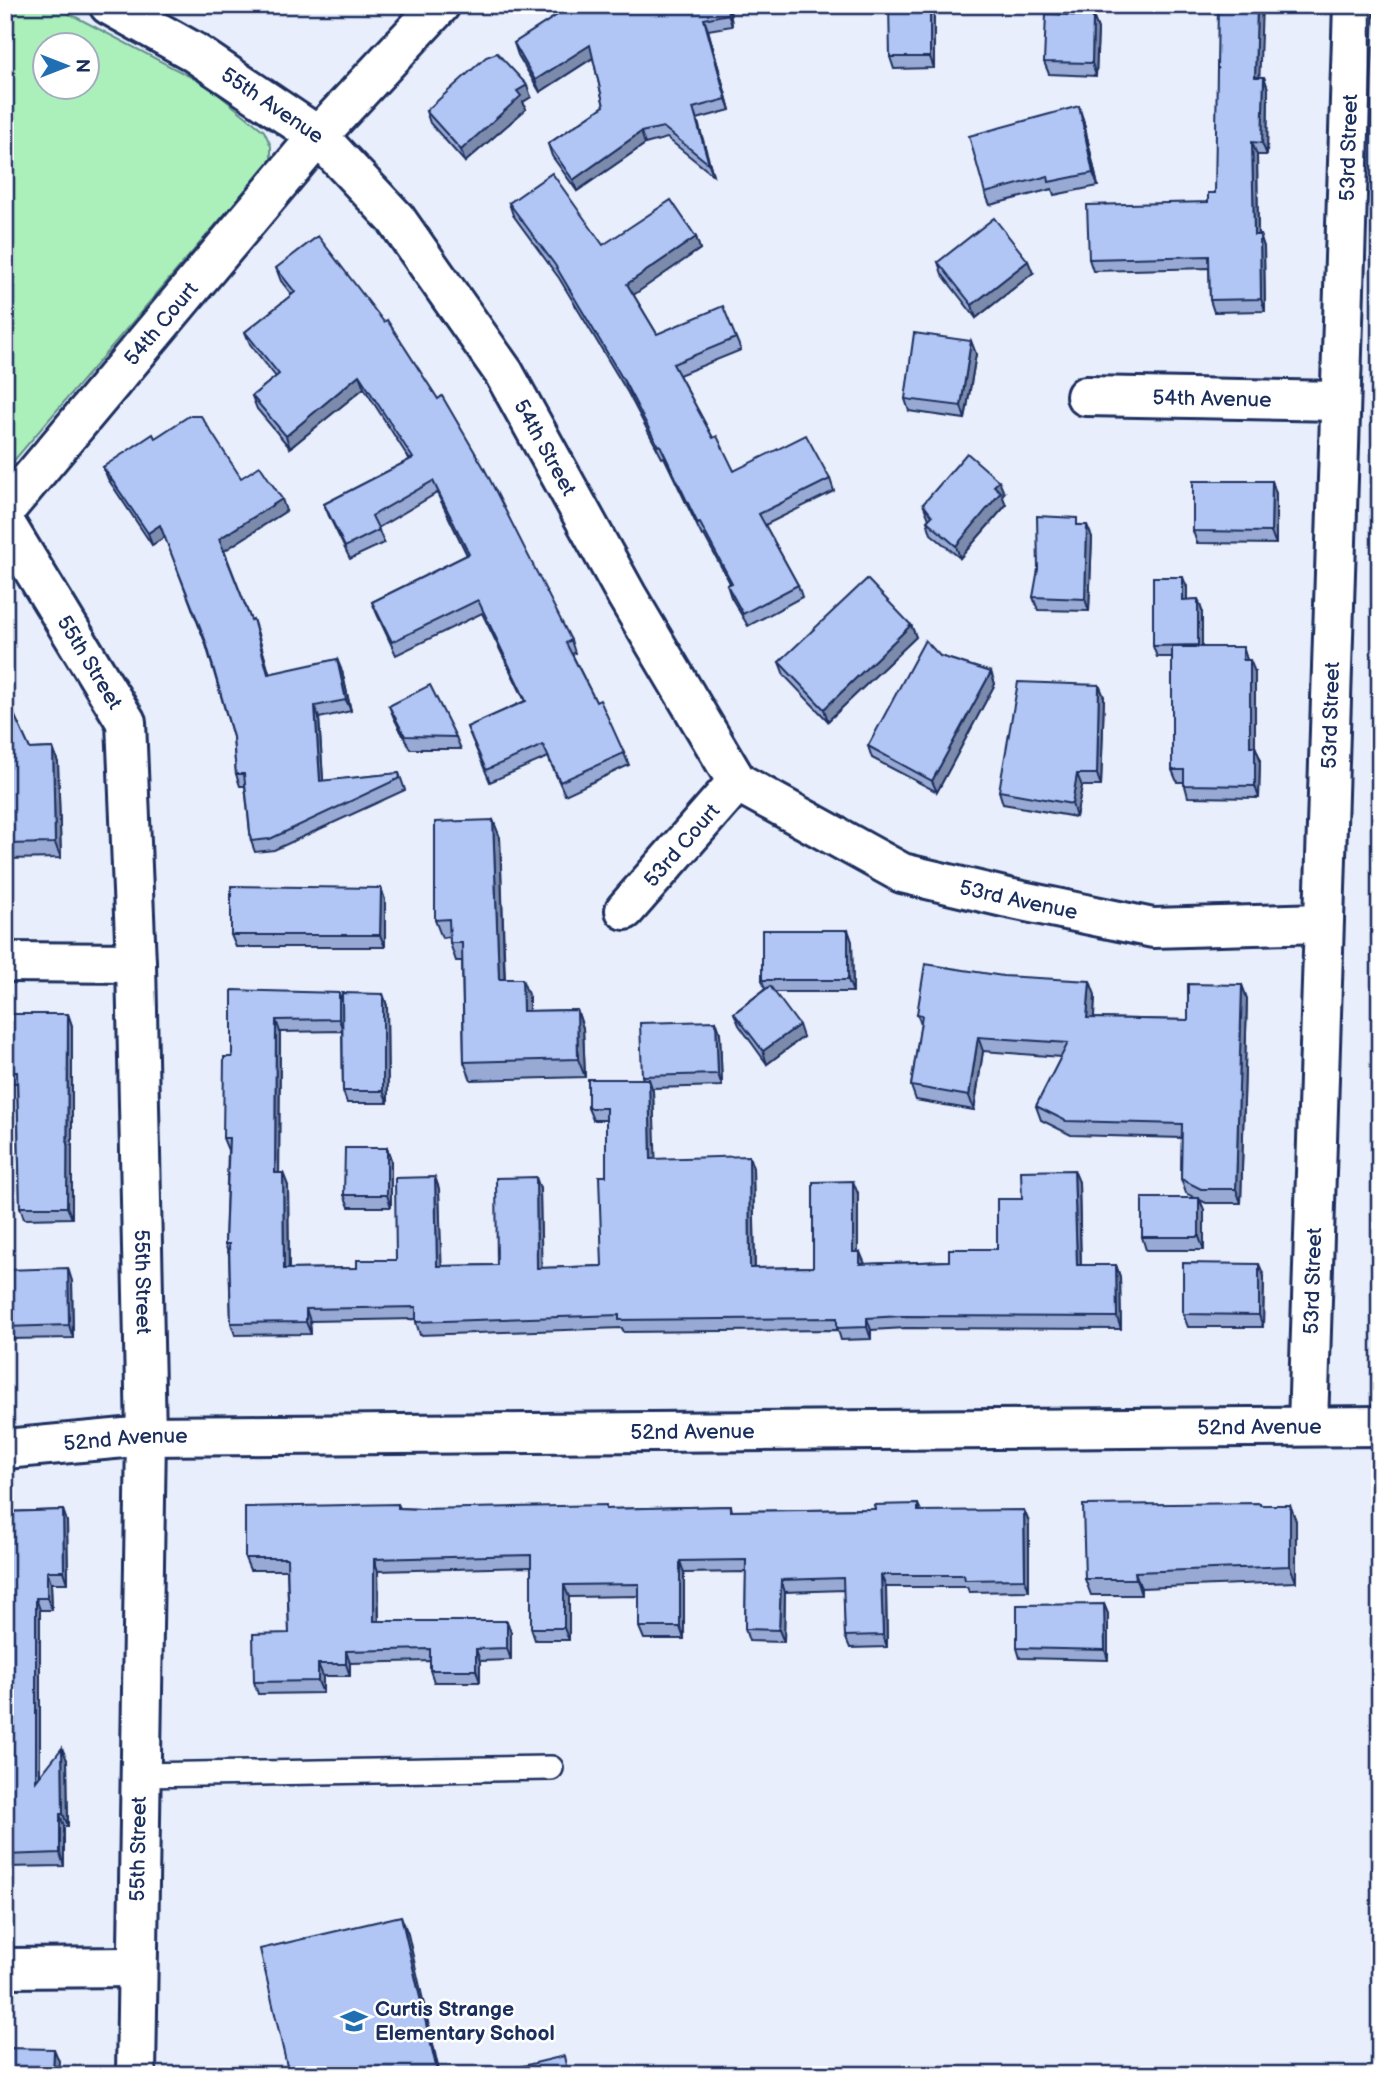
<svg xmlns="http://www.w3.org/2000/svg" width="1385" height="2080" font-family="'Balsamiq Sans',sans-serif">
  <rect width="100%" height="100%" fill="#e8eefc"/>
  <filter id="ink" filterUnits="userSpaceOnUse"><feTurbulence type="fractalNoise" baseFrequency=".0143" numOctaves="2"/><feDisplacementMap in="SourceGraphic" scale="14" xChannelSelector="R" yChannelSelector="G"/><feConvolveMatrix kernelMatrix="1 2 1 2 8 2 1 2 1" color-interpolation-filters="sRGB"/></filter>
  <g filter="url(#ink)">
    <path fill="#abf0bb" stroke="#63908c" stroke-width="2" fill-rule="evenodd" d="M 5,5 L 53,5 L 208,86 L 264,131 L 271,146 L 271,160 L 5,471 ZM 46,46 L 88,46 L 88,88 L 46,88 Z"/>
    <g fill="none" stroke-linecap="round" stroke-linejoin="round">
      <g stroke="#1b2f5e" stroke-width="28">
        <polyline id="lane" points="139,1775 551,1768"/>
      </g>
      <g stroke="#1b2f5e" stroke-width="44">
        <g id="street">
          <path id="s1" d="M 109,5 L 192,51 L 318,136 L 396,219 L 504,373 L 627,596 L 737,782"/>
          <path id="s2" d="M 1086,396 L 1339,401"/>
          <path id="s3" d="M 5,510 L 318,136 L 440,5"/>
          <path id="s4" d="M 5,523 L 126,722 L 136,963 L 146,1436 L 136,2075"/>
          <path id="s5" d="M 737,782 L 902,873 L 1008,898 L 1153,928 L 1323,923"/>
          <path id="s6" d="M 625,910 L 737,782"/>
          <polyline points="5,962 136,963"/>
          <path id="s7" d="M 1308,1425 L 1353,5"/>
          <path id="s8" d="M 5,1449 L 146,1436 L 1380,1426"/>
          <polyline points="5,1968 136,1967"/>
        </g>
      </g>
      <use href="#lane" stroke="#fff" stroke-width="23"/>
      <use href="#street" stroke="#fff" stroke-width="38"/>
    </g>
    <g fill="#98aad3" stroke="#1b2f5e" stroke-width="2">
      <polygon points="573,5 758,5 730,10 732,26 708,30 730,110 697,119 713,175 667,138 645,144 577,191 552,156 548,144 604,106 593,58 540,92 518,55 514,43"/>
      <polygon points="934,5 934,68 894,69 890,57"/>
      <polygon points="1093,16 1098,29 1096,76 1049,74 1044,62"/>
      <polygon points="1260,77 1264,77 1268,89 1267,155 1257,155 1258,235 1260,235 1264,247 1265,311 1214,312 1210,300 1209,268 1093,271 1089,259 1208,202 1215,193"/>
      <polygon points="531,97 523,102 526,109 465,162 430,123 426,111"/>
      <polygon points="1083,119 1098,186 1054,195 1052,189 990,205 985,193"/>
      <polygon points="509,203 603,245 696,237 700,249 633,294 657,334 736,338 741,350 679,375 713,438 734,471 830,479 834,491 765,525 798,585 802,597 748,626 731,597 727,585 730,583 704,535 702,536 664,457 662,458 628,393 559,278 513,215"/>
      <polygon points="938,262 1033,273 976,318 942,274"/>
      <polygon points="276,268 571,640 575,653 572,654 596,702 624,753 629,765 565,795 548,757 490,782 467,727 525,701 482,613 396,655 377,614 372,602 467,555 437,493 378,528 384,543 350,559 329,516 324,504 410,460 364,388 290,448 257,409 252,396 276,377 250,344 245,332 292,295 281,281"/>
      <polygon points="971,341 976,354 965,419 909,411 905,399"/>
      <polygon points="155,438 241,478 286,511 224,550 251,620 257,631 269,674 342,671 351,711 319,718 323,781 399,773 405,790 274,850 255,852 251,841 245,786 240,786 236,774 233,737 206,645 165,537 152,545 108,479 103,467"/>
      <polygon points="1272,481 1276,494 1276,544 1197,543 1193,531"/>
      <polygon points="1004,493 1002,495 1006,505 960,558 931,534 927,521 929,519 923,504"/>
      <polygon points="1080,525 1092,537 1089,611 1038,610 1033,597"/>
      <polygon points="1187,588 1187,600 1198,599 1202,611 1202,647 1243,647 1247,660 1255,672 1255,746 1260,759 1259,798 1188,797 1184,782 1177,782 1172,770 1172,657 1157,657 1153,646"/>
      <polygon points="911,625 916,637 828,721 784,675 779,662"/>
      <polygon points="940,656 991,672 995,684 937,792 872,758 868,746"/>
      <polygon points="1099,685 1104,697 1101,786 1082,786 1076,817 1003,804 999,791"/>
      <polygon points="5,695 30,749 53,748 58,763 61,858 5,859"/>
      <polygon points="389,706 456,737 461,749 410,749 394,718"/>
      <polygon points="493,820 500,838 505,979 529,997 529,1011 577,1010 583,1028 585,1077 471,1080 464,1062 462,961 456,961 450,943 450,937 442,938 435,920"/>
      <polygon points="381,888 385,900 385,947 236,947 231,935"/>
      <polygon points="848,930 852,942 853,992 774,992 803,1037 767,1064 739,1025 734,1013 765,989 762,980"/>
      <polygon points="1242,985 1247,999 1241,1203 1206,1203 1200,1200 1204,1210 1204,1250 1146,1250 1142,1237 1195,1198 1186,1193 1181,1179 1182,1138 1071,1135 1041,1120 1036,1106 1061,1057 983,1051 974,1110 916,1100 911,1086 921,1024 917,1014 1095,995 1094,1018 1188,1020"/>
      <polygon points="232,990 342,1001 383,994 387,1006 388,1103 347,1103 343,1091 342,1031 280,1032 279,1173 283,1173 288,1186 289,1269 357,1268 396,1260 435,1177 439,1189 441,1266 497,1265 540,1189 541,1268 602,1266 606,1176 606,1120 593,1120 588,1108 643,1079 642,1076 716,1021 720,1033 722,1086 652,1088 653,1091 655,1159 753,1168 755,1268 813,1267 858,1194 858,1252 865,1264 949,1261 997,1249 1022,1199 1079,1182 1081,1265 1116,1265 1120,1277 1121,1329 906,1328 871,1330 871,1339 841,1340 838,1330 624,1332 622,1328 420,1335 416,1322 416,1319 310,1321 311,1334 235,1335 231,1323 229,1255 225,1244 228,1150 223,1138 232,1057"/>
      <polygon points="5,1014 68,1014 72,1026 72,1218 24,1219 20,1207 17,1083 5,1083"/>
      <polygon points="387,1148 391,1160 391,1207 349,1207 344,1195"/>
      <polygon points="5,1270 72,1281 73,1338 9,1339 5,1328"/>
      <polygon points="1264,1276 1263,1327 1188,1327 1183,1314"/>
      <polygon points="1260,1503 1261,1505 1290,1505 1296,1521 1296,1582 1141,1588 1141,1595 1091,1595 1085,1579"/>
      <polygon points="398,1504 400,1508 421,1509 607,1509 731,1506 732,1511 875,1509 918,1504 921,1511 1029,1522 1029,1591 969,1592 967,1587 886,1587 887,1647 850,1648 845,1636 844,1590 785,1592 784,1642 749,1641 745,1629 746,1572 684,1573 684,1639 644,1639 639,1627 639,1596 569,1597 569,1640 535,1640 531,1628 531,1567 378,1571 379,1621 511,1633 511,1660 480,1661 480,1682 434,1682 430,1670 430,1661 350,1663 350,1676 323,1676 323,1693 258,1694 254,1682 289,1633 287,1570 250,1570 245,1558"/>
      <polygon points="63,1510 67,1522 68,1583 51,1583 52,1610 40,1610 40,1776 67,1760 68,1826 64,1826 64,1866 5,1867 5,1512"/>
      <polygon points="1104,1604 1108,1614 1108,1660 1020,1658 1017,1648"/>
      <polygon points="1380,1616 1380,1682 1374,1666"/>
    </g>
    <g fill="#7c8bac" stroke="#1b2f5e" stroke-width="2">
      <polygon points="727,5 728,5 730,10 732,26 728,14"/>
      <polygon points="930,5 934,5 934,68 930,57"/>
      <polygon points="1257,5 1262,5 1259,89 1255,77"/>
      <polygon points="1093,16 1098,29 1096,76 1092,63"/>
      <polygon points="704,19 708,30 730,110 726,99"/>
      <polygon points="590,45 594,57 540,92 535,80"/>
      <polygon points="1264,77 1268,89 1267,155 1262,143"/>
      <polygon points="527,85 531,97 523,102 526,109 465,162 461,150 517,91"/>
      <polygon points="1079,106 1083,119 1098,186 1093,173"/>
      <polygon points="693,108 697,119 713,175 709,164"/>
      <polygon points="641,132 645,144 577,191 573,180"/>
      <polygon points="1252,142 1257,155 1258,247 1254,235"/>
      <polygon points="1260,235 1264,247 1265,311 1261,299"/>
      <polygon points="696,237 700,249 632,296 627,284"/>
      <polygon points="1028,261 1033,273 976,318 972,305"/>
      <polygon points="971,341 976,354 965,419 961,406"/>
      <polygon points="359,375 364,388 290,448 286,436"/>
      <polygon points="999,481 1004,493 1002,495 1006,505 960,558 956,546 994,486"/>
      <polygon points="1272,481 1276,494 1276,544 1271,532"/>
      <polygon points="282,499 286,511 224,551 219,539"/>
      <polygon points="160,525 165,537 152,545 148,533"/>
      <polygon points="1087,525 1092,537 1089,611 1085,599"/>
      <polygon points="1183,577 1187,588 1187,611 1183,600"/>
      <polygon points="1198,599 1202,611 1202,656 1198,645"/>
      <polygon points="253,619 257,631 273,686 268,674"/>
      <polygon points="911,625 916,637 828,721 824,709"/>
      <polygon points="1243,647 1247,660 1243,660"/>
      <polygon points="337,659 342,671 351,711 346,700"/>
      <polygon points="1250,660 1255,672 1255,759 1250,746"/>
      <polygon points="991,672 995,684 937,792 932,781"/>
      <polygon points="1099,685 1104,697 1101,786 1097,774"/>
      <polygon points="315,706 319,718 324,793 320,781"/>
      <polygon points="1255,746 1260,759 1259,798 1255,786"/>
      <polygon points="53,748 58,763 61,858 55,843"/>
      <polygon points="1077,774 1082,786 1076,817 1072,804"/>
      <polygon points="493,820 500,838 505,997 499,979"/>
      <polygon points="381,888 385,900 385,947 380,935"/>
      <polygon points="848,930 852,942 853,992 848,980"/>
      <polygon points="522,979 529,997 529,1029 523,1011"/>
      <polygon points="1090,981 1095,995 1093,1032 1087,1018"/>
      <polygon points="1242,985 1247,999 1241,1203 1236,1189"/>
      <polygon points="339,993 343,1005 343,1031 339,1019"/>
      <polygon points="383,994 387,1006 388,1103 383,1091"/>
      <polygon points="577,1010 583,1028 585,1077 578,1059"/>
      <polygon points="68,1014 72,1026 72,1218 67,1207"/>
      <polygon points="276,1020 280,1032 279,1186 275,1173"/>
      <polygon points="716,1021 720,1033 722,1086 718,1074"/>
      <polygon points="799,1025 803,1037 767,1064 763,1051"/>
      <polygon points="978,1037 983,1051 974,1110 969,1096"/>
      <polygon points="649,1079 653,1091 656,1171 651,1159"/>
      <polygon points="387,1148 391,1160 391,1207 387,1195"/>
      <polygon points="749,1156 753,1168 755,1280 750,1268"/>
      <polygon points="1074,1170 1079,1182 1081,1277 1077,1265"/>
      <polygon points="283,1173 288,1186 289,1281 284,1269"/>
      <polygon points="435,1177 439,1189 442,1278 437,1266"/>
      <polygon points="536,1177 540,1189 542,1280 537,1268"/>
      <polygon points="853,1181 858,1194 858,1264 853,1252"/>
      <polygon points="1199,1198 1204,1210 1204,1250 1199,1237"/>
      <polygon points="860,1252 865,1264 860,1264"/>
      <polygon points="1259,1264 1264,1276 1263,1327 1259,1315"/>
      <polygon points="1116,1265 1120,1277 1121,1329 1117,1317"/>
      <polygon points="68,1268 72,1281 73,1338 69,1325"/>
      <polygon points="306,1309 310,1321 311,1334 306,1322"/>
      <polygon points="867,1318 871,1330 871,1339 867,1327"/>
      <polygon points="1290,1505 1296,1521 1296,1582 1290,1566"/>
      <polygon points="63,1510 67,1522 68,1583 64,1571"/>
      <polygon points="1024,1510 1029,1522 1029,1591 1025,1579"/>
      <polygon points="374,1559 378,1571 379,1633 374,1621"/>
      <polygon points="680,1561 684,1573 684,1639 680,1627"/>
      <polygon points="47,1571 51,1583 52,1610 47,1598"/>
      <polygon points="1135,1572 1141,1588 1141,1595 1136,1579"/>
      <polygon points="881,1575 886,1587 887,1647 883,1635"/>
      <polygon points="781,1580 785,1592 784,1642 779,1630"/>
      <polygon points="564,1585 569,1597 569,1640 564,1628"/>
      <polygon points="36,1598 40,1610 40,1793 36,1781"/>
      <polygon points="1104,1604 1108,1614 1108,1660 1105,1650"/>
      <polygon points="507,1621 511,1633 511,1660 507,1648"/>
      <polygon points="476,1649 480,1661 480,1682 476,1670"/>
      <polygon points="346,1651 350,1663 350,1676 346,1664"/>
      <polygon points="318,1664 323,1676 323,1693 318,1681"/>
      <polygon points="62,1748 67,1760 68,1826 63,1814"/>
      <polygon points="60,1814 64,1826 64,1866 60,1853"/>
      <polygon points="401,1916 408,1934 440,2075 438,2075"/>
      <polygon points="54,2049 59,2061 58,2075 53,2075"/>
    </g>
    <g fill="#b1c6f5" stroke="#1b2f5e" stroke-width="2">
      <polygon points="573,5 727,5 728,14 704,19 726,99 693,108 709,164 663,127 641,132 573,180 548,144 604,106 590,45 535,80 514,43"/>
      <polygon points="889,5 930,5 930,57 890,57"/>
      <polygon points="1218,5 1257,5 1255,77 1264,77 1262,143 1252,142 1254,235 1260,235 1261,299 1210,300 1209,256 1089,259 1087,205 1208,202 1208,193 1215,193 1217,69 1219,68 1217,68"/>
      <polygon points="1046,14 1093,16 1092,63 1044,62"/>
      <polygon points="497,53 527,85 517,91 521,96 461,150 426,111 486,57"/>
      <polygon points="1079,106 1093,173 1049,182 1048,176 985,193 969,136"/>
      <polygon points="552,173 603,245 671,200 696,237 627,284 657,334 723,306 736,338 673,364 713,438 717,436 734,471 806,435 830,479 759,514 798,585 743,614 727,585 732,583 700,523 698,524 660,445 658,446 624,381 555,265 509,203"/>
      <polygon points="994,218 1028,261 972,305 938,262"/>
      <polygon points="318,236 384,322 387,320 438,399 442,396 484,468 571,640 566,643 596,702 600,700 624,753 560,782 543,745 486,770 467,727 526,701 478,600 392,642 372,602 469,554 433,481 372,516 379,530 345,547 324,504 413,458 359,375 286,436 252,396 279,374 245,332 295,292 276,268"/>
      <polygon points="914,333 971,341 961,406 905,399"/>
      <polygon points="189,416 201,416 241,478 260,466 282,499 219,539 251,620 253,619 268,674 337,659 346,700 315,706 320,781 399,773 400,778 270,839 251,841 244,774 236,774 233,737 206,642 160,525 148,533 103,467 153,434 155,438"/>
      <polygon points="967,453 999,481 994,486 1001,492 956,546 927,521 932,516 923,504"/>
      <polygon points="1193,481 1272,481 1271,532 1193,531"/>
      <polygon points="1037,516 1077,518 1077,525 1087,525 1085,599 1033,597 1038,569"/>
      <polygon points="1153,577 1183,577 1183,600 1198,599 1198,645 1153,646"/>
      <polygon points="867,579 911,625 824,709 779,662"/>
      <polygon points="925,640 940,656 991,672 932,781 868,746"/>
      <polygon points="1172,647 1243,647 1243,660 1250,660 1250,746 1255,746 1255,786 1184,785 1184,770 1172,770"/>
      <polygon points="1018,682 1099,685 1097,774 1077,774 1072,804 999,791"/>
      <polygon points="430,685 456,737 405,736 389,706"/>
      <polygon points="5,695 30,749 53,748 55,843 5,844"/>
      <polygon points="493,820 499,979 522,979 523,1011 577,1010 578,1059 464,1062 462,943 450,943 449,919 435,920 435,822"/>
      <polygon points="231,886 381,888 380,935 231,935"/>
      <rect x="762" y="930" width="86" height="50"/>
      <polygon points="925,964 1003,976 1090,981 1087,1018 1188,1020 1188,984 1242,985 1236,1189 1201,1189 1181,1179 1182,1124 1066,1121 1036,1106 1068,1043 978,1037 969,1096 911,1086 922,1015 917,1014"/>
      <polygon points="770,986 799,1025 763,1051 734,1013"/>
      <polygon points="232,990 339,993 339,1019 276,1020 275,1173 283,1173 284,1269 357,1268 357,1260 396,1260 395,1178 435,1177 437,1266 497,1265 496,1178 536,1177 537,1268 602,1266 599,1176 606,1176 606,1108 588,1108 588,1079 649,1079 651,1159 749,1156 750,1268 813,1267 813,1182 853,1181 853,1252 860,1252 860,1264 949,1261 949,1249 997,1249 997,1199 1022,1199 1021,1171 1074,1170 1077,1265 1116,1265 1117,1317 902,1316 867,1318 867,1327 837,1328 837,1318 619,1320 619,1315 416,1322 416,1307 306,1309 306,1322 231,1323 229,1244 225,1244 229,1138 223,1138 224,1057 232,1057"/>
      <polygon points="342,993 383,994 383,1091 343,1091"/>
      <polygon points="5,1014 68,1014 67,1207 20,1207 17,1072 5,1072"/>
      <polygon points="716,1021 718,1074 642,1076 640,1023"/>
      <polygon points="345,1148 387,1148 387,1195 344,1195"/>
      <rect x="1142" y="1198" width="57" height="39"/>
      <polygon points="1183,1263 1259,1264 1259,1315 1183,1314"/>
      <polygon points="68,1268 69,1325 5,1327 5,1270"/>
      <polygon points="1260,1503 1260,1505 1290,1505 1290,1566 1135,1572 1136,1579 1085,1579 1083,1505"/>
      <polygon points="398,1504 398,1508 421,1509 606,1505 606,1509 731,1506 731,1511 875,1509 874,1505 918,1504 918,1511 1024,1510 1025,1579 965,1580 964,1575 881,1575 883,1635 845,1636 843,1578 781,1580 779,1630 745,1629 746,1560 680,1561 680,1627 639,1627 639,1584 564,1585 564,1628 531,1628 531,1555 374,1559 374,1621 507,1621 507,1648 476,1649 476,1670 430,1670 430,1649 346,1651 346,1664 318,1664 318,1681 254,1682 253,1634 289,1633 287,1558 245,1558 245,1507"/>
      <polygon points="63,1510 64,1571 47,1571 47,1598 36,1598 36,1781 62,1748 63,1814 60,1814 60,1853 5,1855 5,1512"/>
      <polygon points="1104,1604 1105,1650 1017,1648 1017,1605"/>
      <polygon points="1375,1616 1380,1616 1380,1667 1374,1666"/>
      <polygon points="401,1916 438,2075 289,2075 260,1949"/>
      <polygon points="5,2048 54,2049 53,2075 5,2075"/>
      <polygon points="564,2056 568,2075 486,2075"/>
    </g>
  </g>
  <defs>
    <g id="school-bare" transform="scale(2.1)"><path d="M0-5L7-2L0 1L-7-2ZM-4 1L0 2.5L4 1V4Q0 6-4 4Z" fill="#1f6fb2" stroke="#fff" stroke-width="2.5" paint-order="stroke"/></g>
  </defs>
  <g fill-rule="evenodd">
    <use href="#school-bare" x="354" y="2021"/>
  </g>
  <g text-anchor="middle" stroke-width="5" stroke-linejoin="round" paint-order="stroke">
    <g font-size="21" fill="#1b2f5e" stroke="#fff">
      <text dy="7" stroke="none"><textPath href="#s1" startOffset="192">55th Avenue</textPath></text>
      <text dy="7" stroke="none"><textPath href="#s7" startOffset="1278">53rd Street</textPath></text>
      <text dy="7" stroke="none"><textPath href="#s3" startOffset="243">54th Court</textPath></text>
      <text dy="7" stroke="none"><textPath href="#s2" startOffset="126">54th Avenue</textPath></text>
      <text dy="7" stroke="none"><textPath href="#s1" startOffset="634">54th Street</textPath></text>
      <text dy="7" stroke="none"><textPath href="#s4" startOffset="163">55th Street</textPath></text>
      <text dy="7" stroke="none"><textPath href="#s7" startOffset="710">53rd Street</textPath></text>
      <text dy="7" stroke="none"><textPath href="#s6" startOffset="86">53rd Court</textPath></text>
      <text dy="7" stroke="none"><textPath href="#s5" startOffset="308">53rd Avenue</textPath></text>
      <text dy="7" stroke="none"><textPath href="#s4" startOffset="793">55th Street</textPath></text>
      <text dy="7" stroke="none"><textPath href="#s7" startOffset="144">53rd Street</textPath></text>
      <text dy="7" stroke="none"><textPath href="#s8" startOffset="1255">52nd Avenue</textPath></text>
      <text dy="7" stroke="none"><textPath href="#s8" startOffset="688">52nd Avenue</textPath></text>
      <text dy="7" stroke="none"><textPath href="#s8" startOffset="121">52nd Avenue</textPath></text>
      <text transform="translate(138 1849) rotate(-89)" y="7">55th Street</text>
    </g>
    <g font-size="21" font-weight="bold" fill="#1b2f5e" stroke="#fff" text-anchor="start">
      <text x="375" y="2016">Curtis Strange<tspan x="375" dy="24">Elementary School</tspan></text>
    </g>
  </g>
  <rect width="1385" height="2080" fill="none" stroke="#fff" stroke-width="28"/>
  <rect x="14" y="14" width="1357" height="2052" fill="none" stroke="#1b2f5e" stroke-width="2.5" filter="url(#ink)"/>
  <g transform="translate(66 66) rotate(90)"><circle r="33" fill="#ffffff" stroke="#a4acbf" stroke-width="2"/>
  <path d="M0-5L12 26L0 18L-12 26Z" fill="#1f6fb2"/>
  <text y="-10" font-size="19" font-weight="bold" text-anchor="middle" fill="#1b2f5e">N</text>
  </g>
</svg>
